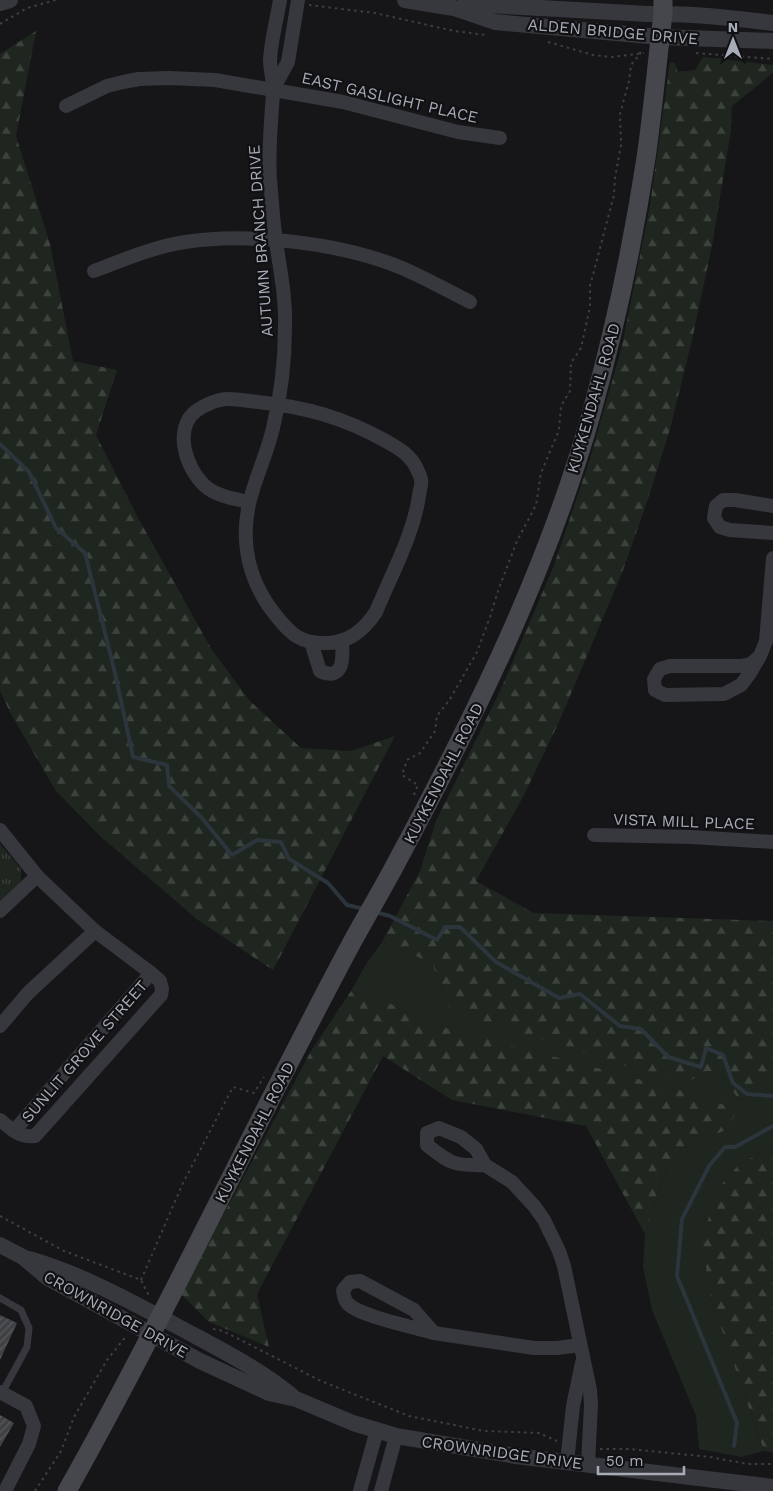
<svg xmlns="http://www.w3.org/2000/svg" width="773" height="1491" font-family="'Work Sans',sans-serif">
  <defs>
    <pattern id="forest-firs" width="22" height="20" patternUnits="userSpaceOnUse" patternTransform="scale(1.25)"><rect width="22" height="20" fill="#1e261f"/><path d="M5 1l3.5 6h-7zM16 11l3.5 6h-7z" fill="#3c433d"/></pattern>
    <pattern id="park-tufts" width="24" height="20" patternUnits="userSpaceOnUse" patternTransform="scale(1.25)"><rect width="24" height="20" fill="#1e261f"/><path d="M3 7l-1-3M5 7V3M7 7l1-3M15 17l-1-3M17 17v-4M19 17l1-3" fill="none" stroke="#3c433d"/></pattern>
    <pattern id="building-hatch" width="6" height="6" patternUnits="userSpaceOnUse" patternTransform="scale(1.25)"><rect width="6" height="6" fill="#404145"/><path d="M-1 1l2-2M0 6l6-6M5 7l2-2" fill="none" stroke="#595a5e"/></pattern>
  </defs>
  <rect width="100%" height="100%" fill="#161618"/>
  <polygon fill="#1e261f" points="382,942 432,963 449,1007 690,1081 707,1071 720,1073 739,1100 764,1083 773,1083 773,1149 741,1162 711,1299 764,1451 741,1457 699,1449 696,1416 652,1310 643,1267 645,1234 666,1170 682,1148 726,1130 431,1024 387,1002 351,991 366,964"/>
  <g fill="url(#forest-firs)">
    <polygon points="36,31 16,136 50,244 73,361 117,370 96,435 137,516 212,650 250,701 301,748 351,751 395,736 273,970 198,920 100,836 56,791 11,714 0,691 0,54"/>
    <polygon points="703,57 773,65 773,73 732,106 731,130 712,246 692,340 670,429 648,499 622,573 559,722 523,797 476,881 534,913 773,921 773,1083 764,1084 739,1100 720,1073 707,1071 690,1081 658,1076 467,1016 449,1007 432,963 382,942 420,871 436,821 500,691 553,568 590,459 622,346 650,205 670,62 675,63 678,72 695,70"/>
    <polygon points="351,991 387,1002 431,1024 706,1097 737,1111 726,1130 682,1148 666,1170 645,1234 586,1126 452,1100 383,1056 257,1294 269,1347 209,1322 181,1294 311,1051"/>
    <polygon points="773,1149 773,1452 764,1451 711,1299 702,1242 716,1191 741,1162"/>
  </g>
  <polygon fill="url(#park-tufts)" points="0,844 21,869 21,883 0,902"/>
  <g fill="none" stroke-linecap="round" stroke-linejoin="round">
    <g stroke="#2c343c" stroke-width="4">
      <polyline points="0,444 29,472 56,528 85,553 115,673 133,757 167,765 169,786 201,817 232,855 257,840 281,842 289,859 328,883 347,905 364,909"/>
      <polyline points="375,912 390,916 437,940 445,927 460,927 496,962 559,998 580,994 620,1026 641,1029 668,1057 701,1067 706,1048 723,1055 733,1083 747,1094 773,1096"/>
      <polyline points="734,1446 737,1423 677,1276 682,1219 709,1166 725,1147 735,1147 773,1126"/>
    </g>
  </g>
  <g fill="url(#building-hatch)">
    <polygon points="0,1315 17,1323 0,1360"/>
    <polygon points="0,1415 14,1423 0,1447"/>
  </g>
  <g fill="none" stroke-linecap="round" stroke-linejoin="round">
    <g stroke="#3d3f44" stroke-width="2" stroke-dasharray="2.5 4" stroke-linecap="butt">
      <polyline points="309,5 375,13 454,31 486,35"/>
      <polyline points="0,24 27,8 56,0"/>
      <polyline points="548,42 593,55 612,57 644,53"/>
      <polyline points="696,53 773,59"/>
      <polyline points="414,795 418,785 402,775 407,760 420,753 435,731 437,716 450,699 477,652 490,617 499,588 517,541 536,505 541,473 559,430 561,406 570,391 571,363 581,348 590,307 590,286 614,195 615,178 621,145 620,114 629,81 631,65 640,54 641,49"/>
      <polyline points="0,1216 64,1251 141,1280 149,1296"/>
      <polyline points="141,1280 183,1183 233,1087 254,1093 264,1077"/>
      <polyline points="213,1329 223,1331 321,1381 409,1416 484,1431 539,1433 557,1441"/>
      <polyline points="600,1449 629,1449 710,1457 747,1464 773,1464"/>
      <polyline points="35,1491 61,1451 74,1417 107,1360 127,1335"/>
    </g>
    <polyline stroke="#37383d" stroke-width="7" points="0,1298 21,1310 29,1328 27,1347 2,1393"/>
    <g stroke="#37383d" stroke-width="14">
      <polyline points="273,89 288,62 298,0"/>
      <polyline points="66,106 107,86 123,82 139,79 169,78 215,80 343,102 458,132 500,138"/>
      <path d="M 94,271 C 123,260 153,247 185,242 C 249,232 342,243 402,268 C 425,278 447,290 470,302"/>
      <path d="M 249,502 C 235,499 215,496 204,485 C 186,468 173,429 196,411 C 204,405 218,399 228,399 C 238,399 248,401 258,402 C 305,407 342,417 384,440 C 398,448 410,454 417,469 C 418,472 421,476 421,480 C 422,484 420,490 419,495 C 414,534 391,575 376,612 C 364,630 347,644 324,643 C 300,643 291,634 277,617 C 250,584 240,545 249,504 C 255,478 267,454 273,428 C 281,395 285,361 285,327 C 286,297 280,270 276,241 C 273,221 272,200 270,180 C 268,152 271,122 273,93 C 274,82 270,71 270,60 C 271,40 277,19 280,0"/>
      <polyline points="773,506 735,500 723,500 716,506 714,518 720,527 730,530 773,533"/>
      <path d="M 311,642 L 320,671 C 345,682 343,656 342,640"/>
      <polyline points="760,656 751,664 741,666 670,666 660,669 654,679 655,690 665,695 724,694 741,685 750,673 760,656 766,641 773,558"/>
      <path d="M 0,830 L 37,876 L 95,931 L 151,973 L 160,981 L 162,989 L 161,995 L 35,1136 C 20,1138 11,1129 0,1120"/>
      <polyline points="594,835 691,837 773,842"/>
      <polyline points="0,911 37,876"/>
      <polyline points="0,1026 28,993 95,931"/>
      <polyline points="14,1131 151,973"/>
      <path d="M 485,1165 C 455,1166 450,1164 427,1145 L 427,1133 L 439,1128 L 461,1137 L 476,1149 L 485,1165 L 512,1182 L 535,1207 L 544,1220 L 559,1251 L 564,1266 L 590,1390 L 591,1405 L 588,1464"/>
      <path d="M 360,1281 L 414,1310 L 434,1333 C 414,1327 362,1317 348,1304 C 344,1300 344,1296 343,1290 L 350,1282 Z"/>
      <polyline points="434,1333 534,1348 557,1348 580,1345"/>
      <polyline points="0,1392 26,1406 34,1426 29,1444 5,1491"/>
      <polyline points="567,1462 573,1406 582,1363"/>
      <polyline points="360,1491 377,1430"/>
      <polyline points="381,1491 396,1436"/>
    </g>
    <g stroke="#37383d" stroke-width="16">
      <polyline points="405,0 454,8 495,22 660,37 773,41"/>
      <polyline points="0,3 10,0"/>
      <path d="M 462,7 L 488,5 L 648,14 C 690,13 732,18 773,23"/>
      <polyline points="0,1245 23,1257 48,1278 200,1361 269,1393 296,1399 353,1423 396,1436 516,1456 773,1487"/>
      <path d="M 29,1259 C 81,1274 128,1300 175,1325 C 215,1347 257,1367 292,1396"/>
    </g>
    <path stroke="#45474d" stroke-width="19" d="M 67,1491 C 167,1313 253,1127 350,946 C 364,920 379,895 393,869 C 472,722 547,572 592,411 C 615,328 633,243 646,158 C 653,110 657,62 663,14 L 663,0"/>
  </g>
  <g text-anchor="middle" stroke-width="4.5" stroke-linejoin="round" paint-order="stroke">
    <g font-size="16" fill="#a8acb8" stroke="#111113">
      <text transform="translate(613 31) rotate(5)" y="6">ALDEN BRIDGE DRIVE</text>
      <text transform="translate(390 97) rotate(13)" y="6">EAST GASLIGHT PLACE</text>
      <text transform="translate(260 241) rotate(-94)" y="6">AUTUMN BRANCH DRIVE</text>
      <text transform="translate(593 398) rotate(-74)" y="6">KUYKENDAHL ROAD</text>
      <text transform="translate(443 773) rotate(-63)" y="6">KUYKENDAHL ROAD</text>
      <text transform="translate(684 821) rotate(2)" y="6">VISTA MILL PLACE</text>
      <text transform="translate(84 1051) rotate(-49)" y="6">SUNLIT GROVE STREET</text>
      <text transform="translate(254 1132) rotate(-63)" y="6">KUYKENDAHL ROAD</text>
      <text transform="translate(116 1314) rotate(29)" y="6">CROWNRIDGE DRIVE</text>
      <text transform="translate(502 1452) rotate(8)" y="6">CROWNRIDGE DRIVE</text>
    </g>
  </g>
  <g transform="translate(733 40)" stroke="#111113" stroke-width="4" paint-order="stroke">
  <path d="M0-4L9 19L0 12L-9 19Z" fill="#a8acb8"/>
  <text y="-8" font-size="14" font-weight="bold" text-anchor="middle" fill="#a8acb8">N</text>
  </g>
  <path d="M598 1466v8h86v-8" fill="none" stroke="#a8acb8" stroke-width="2.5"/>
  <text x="606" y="1466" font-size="15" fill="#a8acb8" stroke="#111113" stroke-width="4" paint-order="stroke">50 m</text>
</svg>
